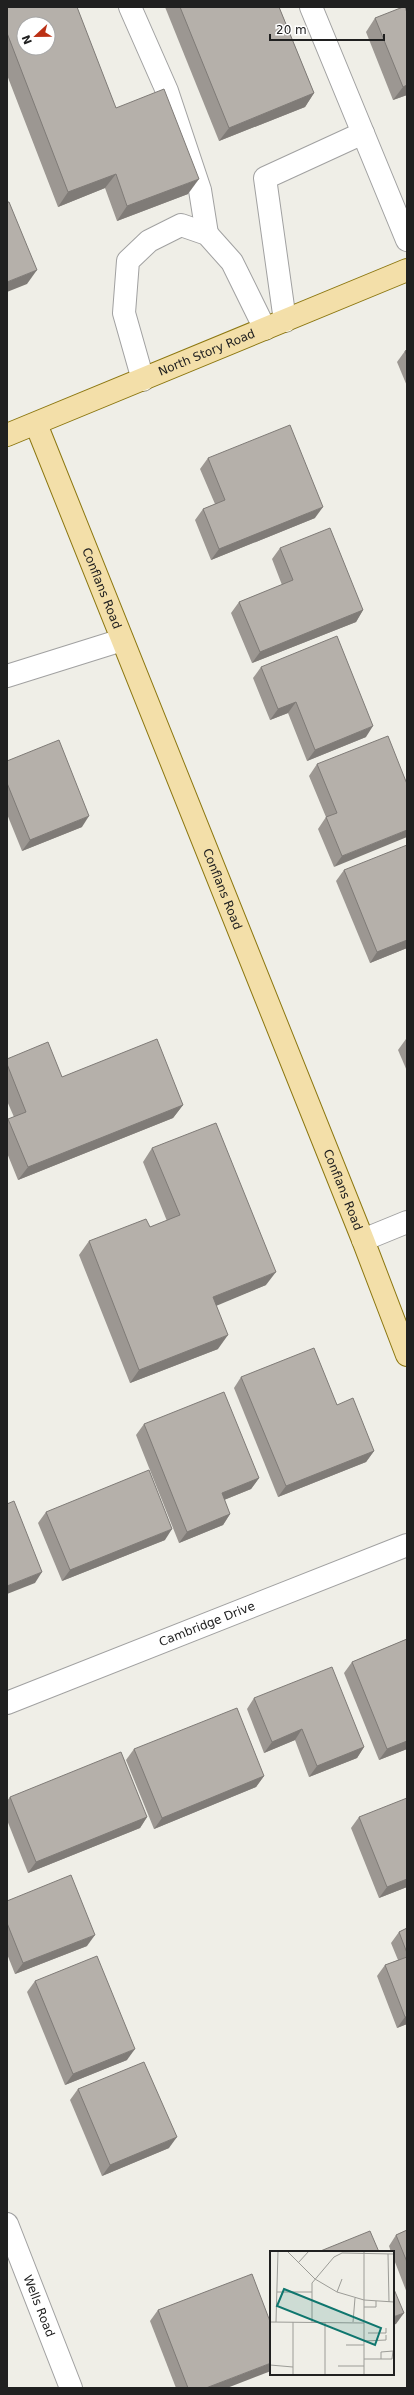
<svg xmlns="http://www.w3.org/2000/svg" width="414" height="2395" font-family="'DejaVu Sans',sans-serif">
  <rect width="100%" height="100%" fill="#efeee7"/>
  <g fill="none" stroke-linecap="round" stroke-linejoin="round">
    <g stroke="#a1a1a1" stroke-width="24">
      <g id="minor">
        <polyline points="130,7 167,91 200,190 207,234"/>
        <polyline points="311,7 407,240"/>
        <polyline points="285,321 265,178 363,133"/>
        <polyline points="143,380 124,313 128,261 149,241 181,225 207,234 232,262 265,329"/>
        <polyline points="7,676 122,640"/>
        <polyline points="363,1240 407,1222"/>
        <path id="s1" d="M 7,1703 L 407,1545"/>
        <path id="s2" d="M 7,2224 L 71,2388"/>
      </g>
    </g>
    <g stroke="#8c7710" stroke-width="24">
      <g id="major">
        <path id="s3" d="M 36,424 L 363,1240 L 407,1355"/>
        <path id="s4" d="M 7,435 L 407,270"/>
      </g>
    </g>
    <use href="#minor" stroke="#fff" stroke-width="22"/>
    <use href="#major" stroke="#f3dfa9" stroke-width="22"/>
  </g>
  <g fill="#9c9792">
    <polygon points="7,7 116,108 188,194 117,221 105,188 58,207 7,75"/>
    <polygon points="165,7 279,7 314,93 305,107 219,141"/>
    <polygon points="407,13 407,95 393,100 366,32 375,18"/>
    <polygon points="407,350 407,386 397,362 405,351"/>
    <polygon points="208,458 315,518 211,560 195,520 203,509 215,504 200,469"/>
    <polygon points="280,548 363,610 356,622 252,663 231,613 239,602 282,585 272,559"/>
    <polygon points="261,667 366,737 307,761 288,713 270,720 253,678"/>
    <polygon points="7,761 82,827 22,851 7,814"/>
    <polygon points="317,764 407,784 334,867 318,829 326,817 309,776"/>
    <polygon points="344,870 407,948 370,963 336,881"/>
    <polygon points="406,1039 407,1039 407,1071 398,1050"/>
    <polygon points="7,1059 62,1077 183,1105 173,1118 18,1180 7,1153 7,1121 8,1119 14,1117 7,1101"/>
    <polygon points="152,1148 266,1285 216,1305 218,1349 130,1383 79,1255 89,1241 150,1227 167,1221 143,1162"/>
    <polygon points="241,1377 337,1405 374,1451 366,1462 278,1497 234,1388"/>
    <polygon points="144,1424 259,1478 251,1489 224,1500 230,1514 223,1525 179,1543 136,1435"/>
    <polygon points="46,1512 165,1540 62,1581 38,1523"/>
    <polygon points="407,1639 407,1749 379,1760 344,1673 352,1662"/>
    <polygon points="254,1698 364,1747 357,1758 309,1777 295,1740 264,1753 247,1709"/>
    <polygon points="134,1749 264,1776 256,1787 154,1829 126,1760"/>
    <polygon points="10,1797 147,1817 140,1828 28,1873 7,1820 7,1801"/>
    <polygon points="359,1817 407,1887 379,1898 351,1828"/>
    <polygon points="7,1901 87,1946 15,1974 7,1954"/>
    <polygon points="407,1928 407,2024 397,2028 377,1976 385,1965 398,1960 391,1943 399,1932"/>
    <polygon points="35,1981 127,2060 65,2085 27,1992"/>
    <polygon points="78,2089 169,2148 102,2176 70,2100"/>
    <polygon points="407,2230 407,2293 393,2257 393,2252 391,2252 389,2246 396,2235"/>
    <polygon points="271,2277 271,2285 269,2280"/>
    <polygon points="158,2310 227,2388 176,2388 150,2321"/>
  </g>
  <g fill="#7f7b77">
    <polygon points="407,85 407,95 393,100 403,87"/>
    <polygon points="314,93 305,107 219,141 229,128"/>
    <polygon points="116,174 105,188 58,207 68,192"/>
    <polygon points="199,179 188,194 117,221 127,206"/>
    <polygon points="37,270 27,284 7,292 7,282"/>
    <polygon points="323,507 315,518 211,560 219,549"/>
    <polygon points="363,610 356,622 252,663 260,652"/>
    <polygon points="296,702 288,713 270,720 278,709"/>
    <polygon points="373,726 366,737 307,761 315,750"/>
    <polygon points="89,816 82,827 22,851 30,840"/>
    <polygon points="407,830 407,837 334,867 342,856"/>
    <polygon points="407,940 407,948 370,963 377,952"/>
    <polygon points="183,1105 173,1118 18,1180 28,1167"/>
    <polygon points="276,1272 266,1285 204,1311 213,1297"/>
    <polygon points="228,1335 218,1349 130,1383 139,1370"/>
    <polygon points="374,1451 366,1462 278,1497 286,1486"/>
    <polygon points="259,1478 251,1489 214,1504 222,1493"/>
    <polygon points="230,1514 223,1525 179,1543 187,1532"/>
    <polygon points="172,1529 165,1540 62,1581 70,1570"/>
    <polygon points="42,1572 35,1583 7,1594 7,1586"/>
    <polygon points="302,1729 295,1740 264,1753 272,1742"/>
    <polygon points="407,1741 407,1749 379,1760 387,1749"/>
    <polygon points="364,1747 357,1758 309,1777 317,1766"/>
    <polygon points="264,1776 256,1787 154,1829 162,1818"/>
    <polygon points="147,1817 140,1828 28,1873 36,1862"/>
    <polygon points="407,1879 407,1887 379,1898 387,1887"/>
    <polygon points="95,1935 87,1946 15,1974 23,1963"/>
    <polygon points="405,2017 407,2017 407,2024 397,2028"/>
    <polygon points="135,2049 127,2060 65,2085 73,2074"/>
    <polygon points="177,2137 169,2148 102,2176 110,2165"/>
    <polygon points="404,2313 396,2324 393,2325 393,2317"/>
    <polygon points="271,2363 271,2371 227,2388 206,2388"/>
  </g>
  <g fill="#b5b0aa" stroke="#7f7b77" fill-rule="evenodd">
    <path d="M 7,7 L 77,7 L 116,108 L 164,89 L 199,179 L 127,206 L 116,174 L 68,192 L 7,33 ZM 24,24 L 48,24 L 48,48 L 24,48 Z"/>
    <polygon points="180,7 279,7 314,93 229,128"/>
    <polygon points="403,7 405,7 407,13 407,85 403,87 375,18"/>
    <polygon points="7,202 9,202 37,270 7,282"/>
    <polygon points="407,350 407,356 405,351"/>
    <polygon points="290,425 323,507 219,549 203,509 225,500 208,458"/>
    <polygon points="330,528 363,610 260,652 239,602 293,580 280,548"/>
    <polygon points="337,636 373,726 315,750 296,702 278,709 261,667"/>
    <polygon points="388,736 407,784 407,830 342,856 326,817 337,813 317,764"/>
    <polygon points="59,740 89,816 30,840 7,783 7,761"/>
    <polygon points="407,845 407,940 377,952 344,870"/>
    <polygon points="157,1039 183,1105 28,1167 8,1119 26,1112 7,1064 7,1059 48,1042 62,1077"/>
    <polygon points="216,1123 276,1272 213,1297 228,1335 139,1370 89,1241 146,1219 150,1227 180,1215 152,1148"/>
    <polygon points="314,1348 337,1405 353,1398 374,1451 286,1486 241,1377"/>
    <polygon points="224,1392 259,1478 222,1493 230,1514 187,1532 144,1424"/>
    <polygon points="149,1470 172,1529 70,1570 46,1512"/>
    <polygon points="14,1501 42,1572 7,1586 7,1504"/>
    <polygon points="407,1639 407,1741 387,1749 352,1662"/>
    <polygon points="332,1667 364,1747 317,1766 302,1729 272,1742 254,1698"/>
    <polygon points="237,1708 264,1776 162,1818 134,1749"/>
    <polygon points="121,1752 147,1817 36,1862 10,1797"/>
    <polygon points="407,1798 407,1879 387,1887 359,1817"/>
    <polygon points="71,1875 95,1935 23,1963 7,1923 7,1901"/>
    <polygon points="407,1928 407,1953 399,1932"/>
    <polygon points="97,1956 135,2049 73,2074 35,1981"/>
    <polygon points="407,1957 407,2017 405,2017 385,1965"/>
    <polygon points="144,2062 177,2137 110,2165 78,2089"/>
    <polygon points="407,2230 407,2262 396,2235"/>
    <polygon points="370,2231 379,2252 318,2252"/>
    <polygon points="252,2274 271,2324 271,2363 206,2388 188,2388 158,2310"/>
    <polygon points="393,2287 404,2313 393,2317"/>
  </g>
  <g text-anchor="middle" stroke-width="3" stroke-linejoin="round" paint-order="stroke">
    <g font-size="12" fill="#202020" stroke="#fff">
      <text dy="4" stroke="none"><textPath href="#s4" startOffset="216">North Story Road</textPath></text>
      <text dy="4" stroke="none"><textPath href="#s3" startOffset="177">Conflans Road</textPath></text>
      <text dy="4" stroke="none"><textPath href="#s3" startOffset="501">Conflans Road</textPath></text>
      <text dy="4" stroke="none"><textPath href="#s3" startOffset="825">Conflans Road</textPath></text>
      <text dy="4" stroke="none"><textPath href="#s1" startOffset="215">Cambridge Drive</textPath></text>
      <text dy="4" stroke="none"><textPath href="#s2" startOffset="88">Wells Road</textPath></text>
    </g>
  </g>
  <g transform="translate(270 2251)">
    <rect width="124" height="124" fill="#efeee7"/>
    <path fill="none" stroke="#9c9c97" stroke-width="1" d="M 17,0 L 45,28 L 67,41 L 94,49 L 124,51M 94,0 L 94,124M 118,3 L 119,51M 28,12 L 39,0M 7,41 L 42,41M 67,41 L 72,28M 94,56 L 106,56 L 106,50M 0,71 L 94,72M 6,71 L 8,0M 23,71 L 23,124M 42,71 L 42,32 L 64,6 L 72,2 L 124,3M 55,71 L 55,124M 83,71 L 85,47M 98,82 L 116,82 L 116,77M 94,90 L 116,89 L 116,84M 76,94 L 94,94M 94,108 L 122,108 L 123,100 L 111,101 L 111,108M 0,114 L 23,116M 68,115 L 94,115"/>
    <path fill="#0f766e" fill-opacity="0.15" stroke="#0f766e" stroke-width="2" d="M 14,38 L 111,77 L 105,94 L 7,55 Z"/>
    <rect width="124" height="124" fill="none" stroke="#202020" stroke-width="2"/>
  </g>
  <rect width="414" height="2395" fill="none" stroke="#202020" stroke-width="16"/>
  <g transform="translate(36 36) rotate(248)"><circle r="19" fill="#ffffff" stroke="#a6a6a6"/>
  <path d="M0-3L7 15L0 10L-7 15Z" fill="#bb3015"/>
  <text y="-6" font-size="11" font-weight="bold" text-anchor="middle" fill="#202020">N</text>
  </g>
  <path d="M270 34v6h114v-6" fill="none" stroke="#202020" stroke-width="2"/>
  <text x="276" y="34" font-size="12" fill="#202020" stroke="#ffffff" stroke-width="3" paint-order="stroke">20 m</text>
</svg>
